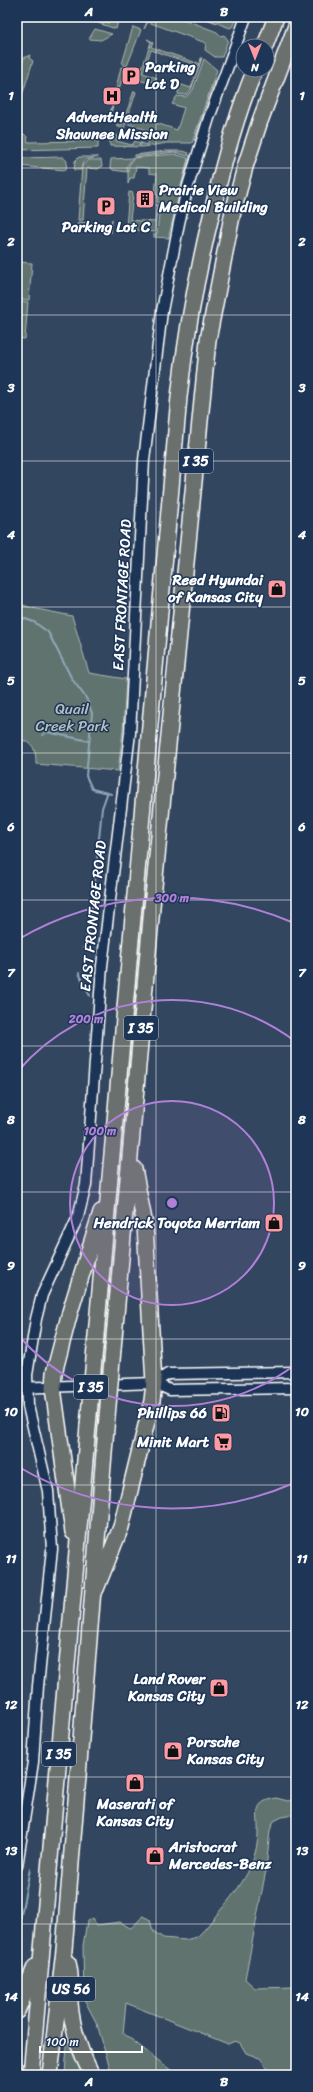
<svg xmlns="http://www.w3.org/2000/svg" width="313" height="2092" font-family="Sriracha,sans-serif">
  <rect width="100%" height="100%" fill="#33465f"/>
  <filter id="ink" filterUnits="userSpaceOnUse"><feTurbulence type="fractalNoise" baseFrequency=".025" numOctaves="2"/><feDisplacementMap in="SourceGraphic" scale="8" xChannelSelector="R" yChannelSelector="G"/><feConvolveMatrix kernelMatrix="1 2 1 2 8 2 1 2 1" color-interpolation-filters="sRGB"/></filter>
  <g filter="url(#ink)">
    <g fill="#60736e" stroke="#b0b9b6">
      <polygon points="94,17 119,17 116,29 98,23 100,21 109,23"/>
      <polygon points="149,17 178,17 217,32 221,36 224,35 228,40 222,57 215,57 205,50 206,43 148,22 144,29"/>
      <polygon points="201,17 216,22 228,17 237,17 232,27 230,28"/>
      <polygon points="133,27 141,30 127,66 122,64"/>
      <polygon points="95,29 112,34 101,40 89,39"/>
      <polygon points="147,39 153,42 151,47 194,62 193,64 151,50 143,72 141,71 151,42"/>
      <polygon points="30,55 29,58 33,61 17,111 17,79 24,58"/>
      <polygon points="201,58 202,58 191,90 186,95 178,94 179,84 191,88 199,66 195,64 196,62 200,64"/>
      <polygon points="204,59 217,70 192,143 167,143 143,147 110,146 109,136 111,134 117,135 116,141 132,145 135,141 140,143 140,146 141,143 147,145 150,131 126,123 124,129 116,126 117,124 122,125 134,91 136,92 129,114 177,130 184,108 172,104 177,96 186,97 193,90"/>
      <polygon points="121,67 126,68 109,118"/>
      <polygon points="140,72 157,78 152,82 150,80 146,82 138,80"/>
      <polygon points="214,81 215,83 199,136 194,141"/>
      <polygon points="24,134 27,137 28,142 87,141 88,139 87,135 93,135 93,140 98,141 98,148 17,150 17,135"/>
      <polygon points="166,151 183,151 189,153 188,156 174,152 134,157 135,155"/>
      <polygon points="174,154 188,158 169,235 169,238 154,237 154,234 157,234 160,203 157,202 158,195 155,194 157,174 149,173 149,168 136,167 134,178 130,178 128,184 128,167 134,158"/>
      <polygon points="190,155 191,163 183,182 171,236 183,179"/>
      <polygon points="63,157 67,161 66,170 17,166 17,158"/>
      <path d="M 79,157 L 98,157 C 89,160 82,157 81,170 L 74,170 L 75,161 Z"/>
      <polygon points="133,158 126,167 128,172 113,170 110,167 111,159"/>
      <polygon points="88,160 101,160 102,166 98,169 87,168 83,220 78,220 82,166"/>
      <polygon points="129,192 133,193 130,220 155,222 157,204 155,232 128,229 126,227"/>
      <polygon points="112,219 111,233 111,228 79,225 79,230 77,229 78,222 111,225"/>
      <polygon points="17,262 32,263 29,300 17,299"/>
      <polygon points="17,301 28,302 25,339 17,338"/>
      <path d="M 17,603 L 32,608 L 72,616 L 89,673 L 126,679 L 123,730 L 118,771 L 36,764 C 36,749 33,740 17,740 Z"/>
      <path d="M 276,1798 L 288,1801 L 296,1799 L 296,1814 L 282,1817 L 274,1821 L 270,1830 L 266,1870 L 245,1979 L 255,1988 L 296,1987 L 296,2075 L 273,2075 L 265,2067 L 262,2059 L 246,2053 L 240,2043 L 235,2041 L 228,2044 L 126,2003 L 123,2033 L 177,2075 L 112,2075 L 97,2024 L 84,1999 L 83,1946 L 87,1921 L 92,1918 L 97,1925 L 120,1922 L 130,1928 C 137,1925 138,1919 144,1916 L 150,1920 L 153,1931 L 163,1938 L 185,1940 L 197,1937 L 205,1929 C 223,1906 249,1881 255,1853 C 257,1846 258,1839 258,1832 C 259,1814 251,1802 276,1798 Z"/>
      <polygon points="68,2030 90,2075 65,2075"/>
    </g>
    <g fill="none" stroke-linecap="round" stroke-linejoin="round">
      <g stroke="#8fa9b9" stroke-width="2">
        <polyline points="140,145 141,143"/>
        <polyline points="126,227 127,229"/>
        <polyline points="17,616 34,622 48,632 72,679 86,698 92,713 86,776 92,789 111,794"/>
        <polyline points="42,735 47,732 89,741"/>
        <polyline points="84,948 92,910 102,808 107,794"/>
        <polyline points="79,973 90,996"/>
        <polyline points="17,1935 30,1869"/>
      </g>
      <g stroke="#fff" stroke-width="13">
        <g id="minor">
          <polyline points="154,1383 168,1374 296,1372"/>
          <polyline points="17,1388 154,1383 170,1390 296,1388"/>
          <polyline points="17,1866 33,1762 38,1686 52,1549 48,1491 28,1406 27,1375 36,1319 42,1295 78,1217 86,1185 102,966 130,733 144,460 162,311 179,223 188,186 209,118 246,17"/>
        </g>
      </g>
      <g stroke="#fff" stroke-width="18">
        <g id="highway">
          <polyline points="265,46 276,17"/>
          <path d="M 95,1347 L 179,397 C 186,334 197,273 212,212 C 223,164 236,115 255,70"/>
          <polyline points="113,1349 152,907 208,340 232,216 245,167 260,121 296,26"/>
          <polyline points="73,1532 53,1388 54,1373 70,1312 101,1212"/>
          <polyline points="96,1589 121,1527 152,1401 154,1383 145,1225 134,1169"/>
          <path d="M 68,1963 C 72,1977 70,1989 70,2003 C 72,2030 80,2052 92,2075"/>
          <polyline points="17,2011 35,1967"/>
          <polyline points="31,2075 88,1426"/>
          <polyline points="50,2075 64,1950 106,1428"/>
        </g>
      </g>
      <use href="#minor" stroke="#1d3557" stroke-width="10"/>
      <use href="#highway" stroke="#6a706d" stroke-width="15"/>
      <g stroke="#fff" stroke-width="18" stroke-linecap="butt">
        <g id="highway-bridge">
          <polyline points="88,1426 95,1347"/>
          <polyline points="106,1428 113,1349"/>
        </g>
      </g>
      <use href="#highway-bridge" stroke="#6a706d" stroke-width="15"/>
    </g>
  </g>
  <path fill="none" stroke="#fff" stroke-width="1" stroke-opacity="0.55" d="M 156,17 L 156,2075M 17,168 L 296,168M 17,315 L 296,315M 17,461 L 296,461M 17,607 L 296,607M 17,753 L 296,753M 17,900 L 296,900M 17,1046 L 296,1046M 17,1192 L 296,1192M 17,1339 L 296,1339M 17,1485 L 296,1485M 17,1631 L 296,1631M 17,1777 L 296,1777M 17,1924 L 296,1924"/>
  <circle cx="172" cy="1203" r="102" fill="#b080d9" fill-opacity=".12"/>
  <g fill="none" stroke="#b080d9" stroke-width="2">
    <circle cx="172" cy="1203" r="102"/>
    <path d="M296 1364A203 203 0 0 1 18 1335M18 1071A203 203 0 0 1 296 1042"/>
    <path d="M294 1483A305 305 0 0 1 17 1466M17 940A305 305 0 0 1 294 923"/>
  </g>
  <defs>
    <g id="parking-square" transform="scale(1)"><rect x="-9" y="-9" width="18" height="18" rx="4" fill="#ff9aa2" stroke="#1d3557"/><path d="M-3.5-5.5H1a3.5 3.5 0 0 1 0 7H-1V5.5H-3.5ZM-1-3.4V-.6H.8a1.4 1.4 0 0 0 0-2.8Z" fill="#111"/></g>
    <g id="hospital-square" transform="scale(1)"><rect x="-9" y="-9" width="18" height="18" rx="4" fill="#ff9aa2" stroke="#1d3557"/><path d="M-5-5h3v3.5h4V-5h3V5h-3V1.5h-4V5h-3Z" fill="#111"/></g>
    <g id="building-square" transform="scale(1)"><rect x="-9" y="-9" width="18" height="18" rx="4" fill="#ff9aa2" stroke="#1d3557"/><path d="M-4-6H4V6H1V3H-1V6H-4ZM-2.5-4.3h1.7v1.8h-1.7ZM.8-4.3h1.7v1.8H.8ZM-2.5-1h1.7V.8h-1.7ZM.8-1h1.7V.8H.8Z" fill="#111"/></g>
    <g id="shop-square" transform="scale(1)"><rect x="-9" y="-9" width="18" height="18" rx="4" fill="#ff9aa2" stroke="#1d3557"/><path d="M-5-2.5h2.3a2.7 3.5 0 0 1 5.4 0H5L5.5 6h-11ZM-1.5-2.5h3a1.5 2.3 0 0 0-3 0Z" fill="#111"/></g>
    <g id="fuel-square" transform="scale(1)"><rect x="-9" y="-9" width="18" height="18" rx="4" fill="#ff9aa2" stroke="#1d3557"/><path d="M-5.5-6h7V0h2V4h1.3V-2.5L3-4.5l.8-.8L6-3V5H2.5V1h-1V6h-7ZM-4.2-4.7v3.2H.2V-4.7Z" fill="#111"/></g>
    <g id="supermarket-square" transform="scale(1)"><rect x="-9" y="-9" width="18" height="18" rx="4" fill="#ff9aa2" stroke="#1d3557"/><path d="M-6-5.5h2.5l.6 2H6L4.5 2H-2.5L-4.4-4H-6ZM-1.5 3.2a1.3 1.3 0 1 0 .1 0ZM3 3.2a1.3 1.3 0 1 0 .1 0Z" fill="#111"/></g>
  </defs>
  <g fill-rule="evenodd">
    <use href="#parking-square" x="131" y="76"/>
    <use href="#hospital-square" x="112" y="96"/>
    <use href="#building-square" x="145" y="199"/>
    <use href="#parking-square" x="106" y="206"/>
    <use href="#shop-square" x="277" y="589"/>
    <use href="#shop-square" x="274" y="1223"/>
    <use href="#fuel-square" x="221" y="1413"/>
    <use href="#supermarket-square" x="223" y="1442"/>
    <use href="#shop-square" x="219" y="1688"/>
    <use href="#shop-square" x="173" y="1751"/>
    <use href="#shop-square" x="135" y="1783"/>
    <use href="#shop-square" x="155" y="1856"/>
  </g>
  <g text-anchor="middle" stroke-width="3" stroke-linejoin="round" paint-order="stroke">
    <g fill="#1d3557" stroke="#bbc2cd" stroke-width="1">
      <rect x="179" y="449" width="34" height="24" rx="3"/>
      <rect x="124" y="1016" width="34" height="24" rx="3"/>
      <rect x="74" y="1375" width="34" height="24" rx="3"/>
      <rect x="42" y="1742" width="34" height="24" rx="3"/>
      <rect x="47" y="1977" width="48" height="24" rx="3"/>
    </g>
    <g font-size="14" font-weight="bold" fill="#fff">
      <text x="196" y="466">I 35</text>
      <text x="141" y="1033">I 35</text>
      <text x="91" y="1392">I 35</text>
      <text x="59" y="1759">I 35</text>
      <text x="71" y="1994">US 56</text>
    </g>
    <g font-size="15" font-weight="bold" fill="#fff" stroke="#1d3557" text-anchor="end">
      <text x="145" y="72" text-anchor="start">Parking<tspan x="145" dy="17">Lot D</tspan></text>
      <text x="112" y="122" text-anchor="middle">AdventHealth<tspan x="112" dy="17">Shawnee Mission</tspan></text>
      <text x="159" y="195" text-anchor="start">Prairie View<tspan x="159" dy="17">Medical Building</tspan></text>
      <text x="106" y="232" text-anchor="middle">Parking Lot C</text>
      <text x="263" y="585">Reed Hyundai<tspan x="263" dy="17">of Kansas City</tspan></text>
      <text x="260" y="1228">Hendrick Toyota Merriam</text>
      <text x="207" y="1418">Phillips 66</text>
      <text x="209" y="1447">Minit Mart</text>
      <text x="205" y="1684">Land Rover<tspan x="205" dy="17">Kansas City</tspan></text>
      <text x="187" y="1747" text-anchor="start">Porsche<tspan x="187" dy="17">Kansas City</tspan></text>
      <text x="135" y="1809" text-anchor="middle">Maserati of<tspan x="135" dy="17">Kansas City</tspan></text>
      <text x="169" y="1852" text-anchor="start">Aristocrat<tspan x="169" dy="17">Mercedes-Benz</tspan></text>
    </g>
    <g font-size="15" fill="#fff" stroke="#1d3557">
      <text transform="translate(122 595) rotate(-87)" y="5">EAST FRONTAGE ROAD</text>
      <text transform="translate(93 916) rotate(-84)" y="5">EAST FRONTAGE ROAD</text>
    </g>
    <g font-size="15" fill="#b7c0be" stroke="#1d3557">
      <text x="72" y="714">Quail<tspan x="72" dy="17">Creek Park</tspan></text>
    </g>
  </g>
  <circle cx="172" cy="1203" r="6" fill="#b080d9" stroke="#1d3557" stroke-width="2"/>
  <g font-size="12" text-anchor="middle" font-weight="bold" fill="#b080d9" stroke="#1d3557" stroke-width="3" stroke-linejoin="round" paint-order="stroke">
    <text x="172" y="902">300 m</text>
    <text x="86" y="1023">200 m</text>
    <text x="100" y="1135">100 m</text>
  </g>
  <rect width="313" height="2092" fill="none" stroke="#1d3557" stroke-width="44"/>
  <g transform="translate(255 58) rotate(180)"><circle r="19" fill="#1d3557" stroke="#77869a"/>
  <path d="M0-3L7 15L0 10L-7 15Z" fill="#ff9aa2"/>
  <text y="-6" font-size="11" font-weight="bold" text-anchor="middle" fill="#ffffff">N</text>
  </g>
  <path d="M40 2046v6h102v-6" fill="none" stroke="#ffffff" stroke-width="2"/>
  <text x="46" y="2046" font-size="12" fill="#ffffff" stroke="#1d3557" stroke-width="3" paint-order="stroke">100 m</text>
  <rect x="22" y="22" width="269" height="2048" fill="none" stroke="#fff" stroke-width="1.5"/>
  <g font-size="13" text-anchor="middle" font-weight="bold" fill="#fff">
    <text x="89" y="16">A</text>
    <text x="224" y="16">B</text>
    <text x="11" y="100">1</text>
    <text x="302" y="100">1</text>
    <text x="11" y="246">2</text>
    <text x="302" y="246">2</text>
    <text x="11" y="392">3</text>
    <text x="302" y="392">3</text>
    <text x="11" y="539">4</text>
    <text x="302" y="539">4</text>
    <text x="11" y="685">5</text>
    <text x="302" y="685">5</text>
    <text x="11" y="831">6</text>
    <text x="302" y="831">6</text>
    <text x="11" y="977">7</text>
    <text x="302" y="977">7</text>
    <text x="11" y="1124">8</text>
    <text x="302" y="1124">8</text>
    <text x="11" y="1270">9</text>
    <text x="302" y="1270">9</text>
    <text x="11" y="1416">10</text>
    <text x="302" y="1416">10</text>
    <text x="11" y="1563">11</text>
    <text x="302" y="1563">11</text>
    <text x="11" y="1709">12</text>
    <text x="302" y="1709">12</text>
    <text x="11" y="1855">13</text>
    <text x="302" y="1855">13</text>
    <text x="11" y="2001">14</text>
    <text x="302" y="2001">14</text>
    <text x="89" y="2086">A</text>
    <text x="224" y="2086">B</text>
  </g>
</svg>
